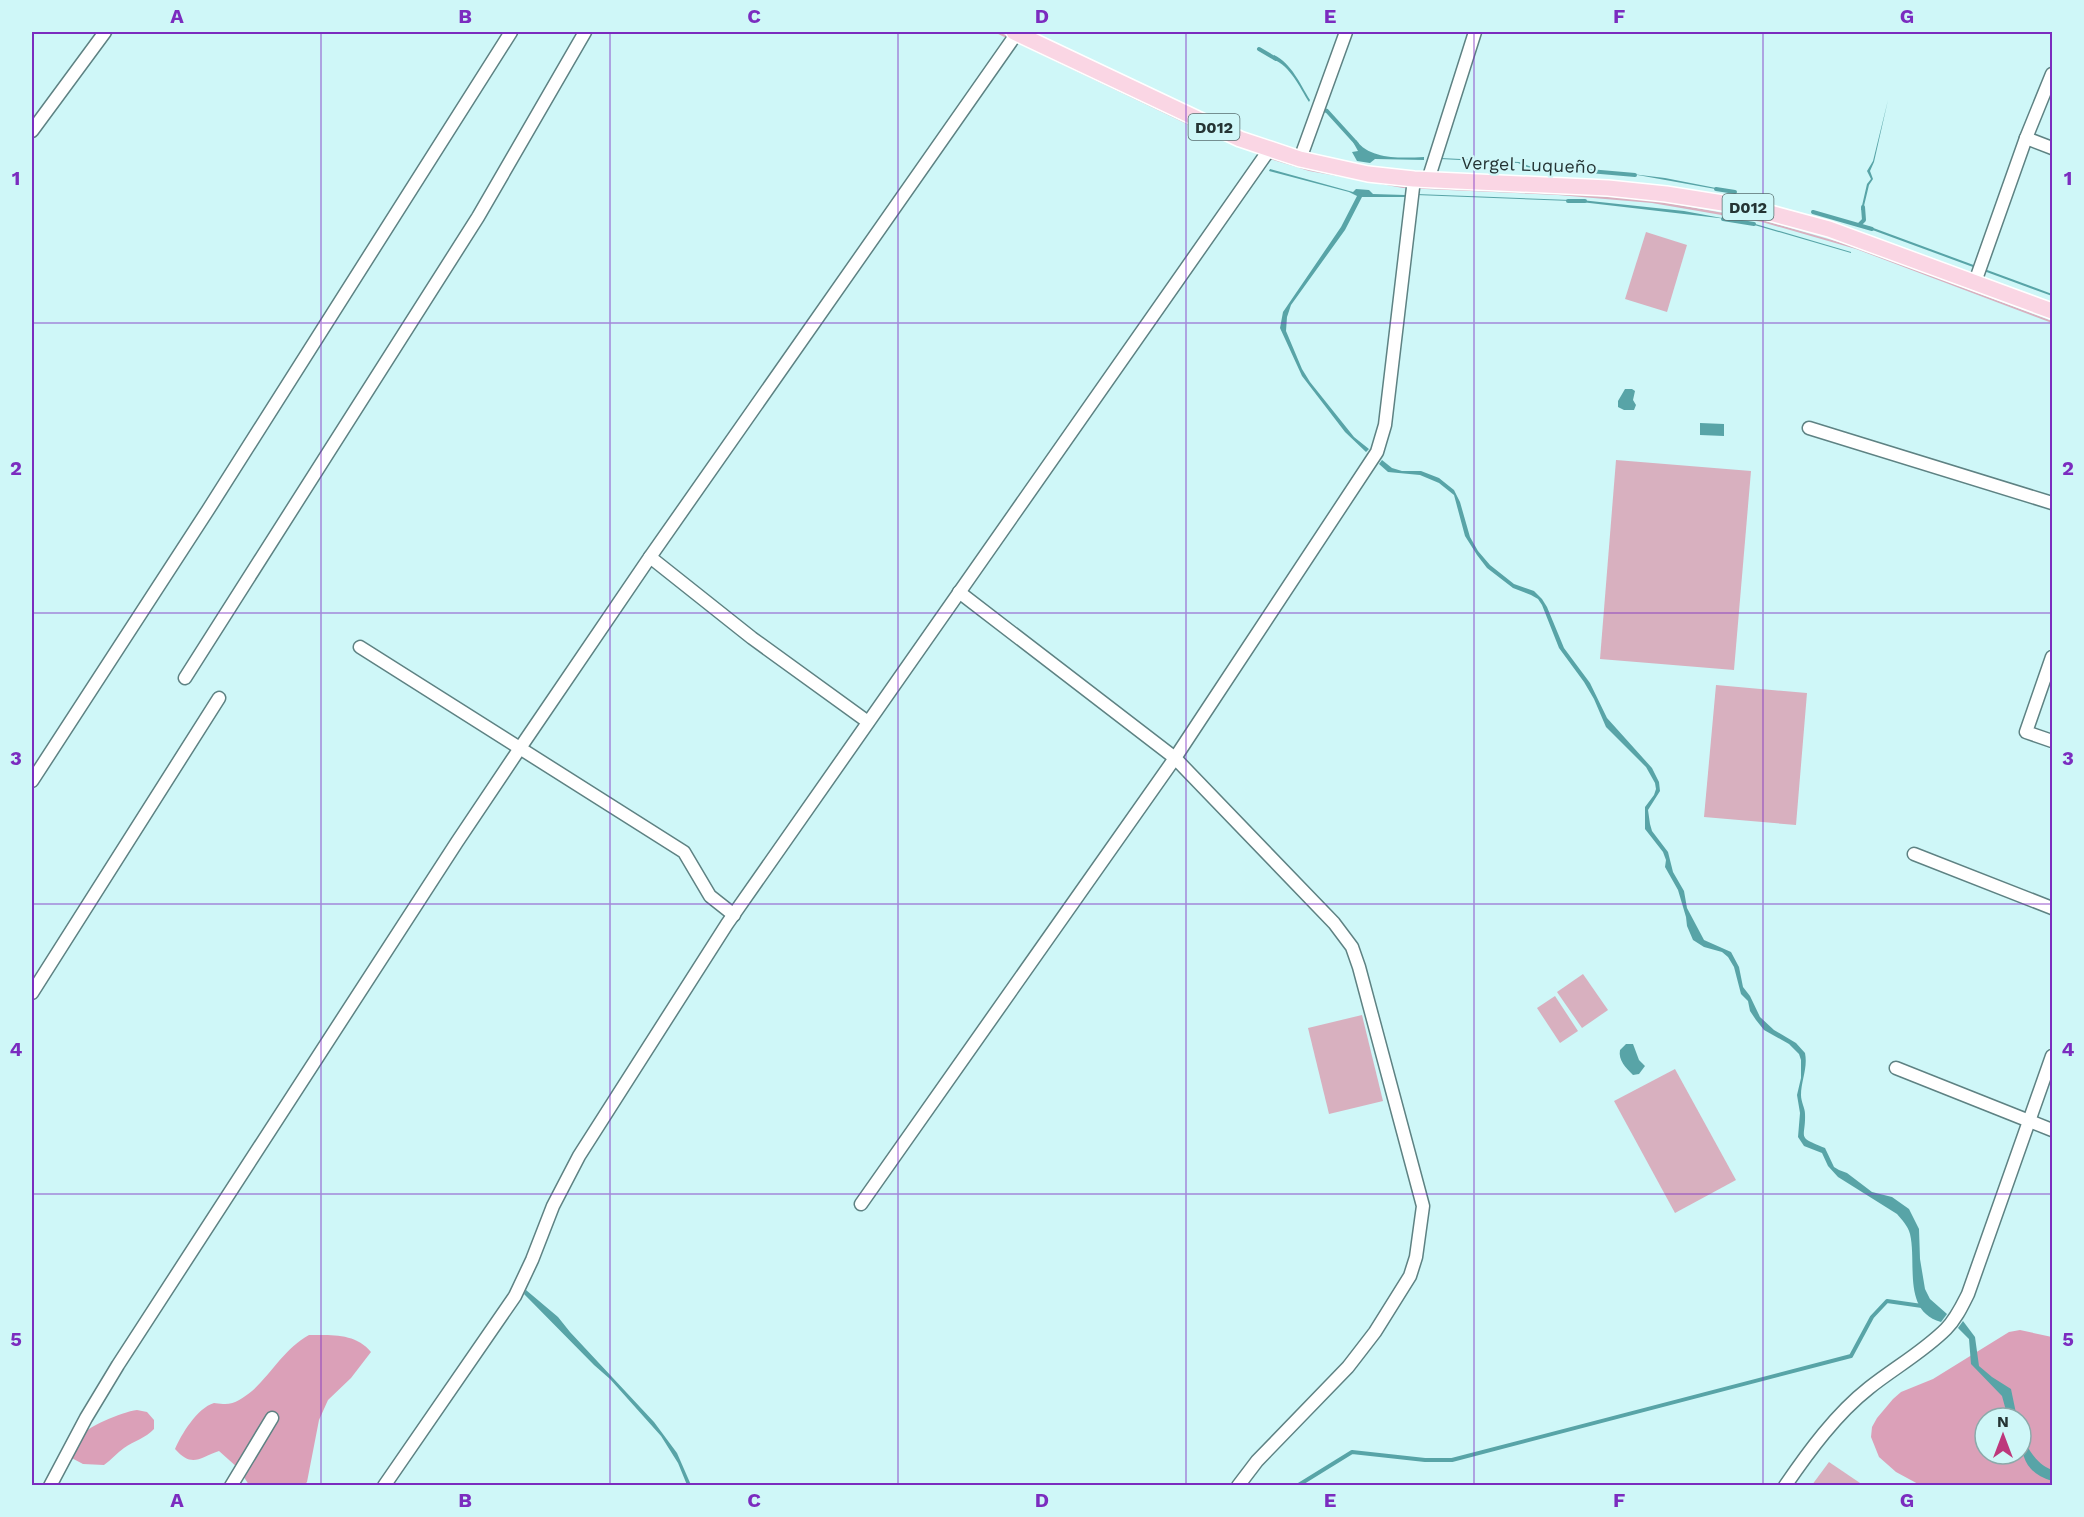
<svg xmlns="http://www.w3.org/2000/svg" width="2084" height="1517" font-family="'Work Sans',sans-serif">
  <rect width="100%" height="100%" fill="#cff7f8"/>
  <g fill="#d8b0bf">
    <polygon points="994,32 999,32 1196,125 1403,185 1557,193 1652,200 1762,220 1856,247 2052,321 2052,323 1856,249 1762,222 1652,203 1558,195 1403,188 1309,171 1267,158 1195,128"/>
    <polygon points="1646,232 1687,245 1667,312 1625,299"/>
    <polygon points="1616,460 1751,471 1734,670 1600,659"/>
    <polygon points="1716,685 1807,693 1796,825 1704,817"/>
    <polygon points="1583,974 1608,1010 1582,1028 1557,992"/>
    <polygon points="1555,996 1578,1031 1560,1043 1537,1008"/>
    <polygon points="1362,1015 1383,1101 1329,1114 1308,1028"/>
    <polygon points="1675,1069 1736,1180 1675,1213 1614,1101"/>
    <polygon points="1829,1462 1863,1485 1812,1485"/>
  </g>
  <g fill="#dba0b8" fill-rule="evenodd">
    <path d="M 2020,1330 L 2052,1337 L 2052,1485 L 1920,1485 L 1896,1472 L 1879,1457 L 1871,1437 L 1872,1427 L 1877,1418 L 1893,1399 L 1901,1392 L 1933,1379 L 2009,1332 ZM 1985,1418 L 2021,1418 L 2021,1454 L 1985,1454 Z"/>
    <path d="M 309,1335 C 331,1335 356,1333 371,1352 L 351,1378 L 328,1400 L 319,1420 L 307,1482 L 304,1485 L 249,1485 L 238,1468 L 219,1451 C 199,1458 192,1468 175,1449 C 181,1435 197,1408 214,1403 C 216,1403 220,1404 223,1404 C 234,1405 243,1398 252,1391 C 272,1373 285,1348 309,1335 Z"/>
    <path d="M 137,1410 L 147,1412 L 154,1420 L 154,1429 C 146,1438 134,1441 124,1448 C 117,1453 111,1460 104,1465 L 83,1464 L 64,1454 C 68,1449 72,1443 76,1439 C 87,1427 121,1412 137,1410 Z"/>
  </g>
  <g fill="#58a4a7">
    <path d="M 1274,55 C 1292,64 1300,84 1310,100 L 1309,102 C 1299,86 1291,67 1273,59 Z"/>
    <polygon points="1888,100 1874,162 1870,171 1873,179 1869,185 1863,210 1861,210 1867,184 1871,179 1867,171 1873,161"/>
    <path d="M 1356,140 C 1370,160 1401,158 1424,157 L 1424,160 L 1375,159 L 1370,163 L 1357,161 L 1352,152 L 1358,151 L 1353,142 Z"/>
    <polygon points="1441,158 1519,162 1534,168 1594,171 1534,170 1518,163 1440,159"/>
    <polygon points="1270,169 1353,192 1356,189 1369,190 1373,194 1405,195 1405,197 1362,197 1345,230 1291,305 1287,317 1286,331 1302,369 1310,382 1354,437 1369,449 1366,452 1345,432 1302,376 1280,328 1283,312 1341,227 1357,196 1349,192 1269,171"/>
    <polygon points="1632,174 1665,178 1721,189 1721,190"/>
    <polygon points="1416,194 1571,200 1571,201 1416,195"/>
    <polygon points="1581,200 1684,211 1727,219 1581,202"/>
    <polygon points="1752,223 1851,252 1851,253 1751,224"/>
    <polygon points="1868,226 2052,294 2052,296 1867,228"/>
    <polygon points="1625,389 1632,389 1635,391 1633,400 1636,405 1634,410 1624,410 1618,407 1618,401"/>
    <polygon points="1700,423 1724,424 1724,436 1700,435"/>
    <path d="M 1382,460 L 1392,468 L 1402,471 L 1421,471 L 1439,478 L 1454,490 L 1460,502 L 1470,537 L 1478,551 L 1490,565 L 1514,584 L 1534,591 L 1542,599 L 1547,607 L 1564,648 L 1590,683 L 1607,718 L 1652,768 L 1659,782 L 1660,791 L 1648,810 L 1650,824 L 1652,831 L 1668,852 L 1673,872 L 1684,891 L 1687,908 L 1704,940 L 1731,952 L 1739,967 L 1743,987 L 1750,996 L 1760,1017 L 1774,1030 L 1796,1043 L 1805,1053 C 1808,1068 1801,1081 1801,1095 C 1801,1102 1805,1108 1805,1114 C 1806,1139 1795,1136 1825,1148 L 1834,1167 L 1839,1170 L 1847,1173 L 1872,1192 L 1892,1197 L 1909,1209 L 1919,1229 L 1920,1259 L 1925,1289 L 1930,1299 L 1947,1314 L 1941,1322 C 1902,1311 1917,1264 1910,1234 C 1908,1226 1902,1220 1897,1214 L 1838,1177 L 1828,1166 L 1822,1153 L 1804,1146 L 1798,1137 L 1800,1113 L 1797,1095 L 1801,1078 L 1801,1060 L 1799,1054 L 1789,1044 L 1764,1030 L 1756,1020 L 1750,1011 L 1748,1001 L 1741,994 L 1734,967 L 1728,957 L 1722,952 L 1704,947 L 1693,940 L 1687,926 L 1686,917 L 1678,890 L 1665,867 L 1666,860 L 1663,852 L 1645,829 L 1645,807 L 1654,795 L 1656,789 L 1655,783 L 1646,767 L 1606,727 L 1594,699 L 1584,682 L 1559,648 L 1542,605 L 1538,599 L 1531,595 L 1513,588 L 1487,568 L 1477,555 L 1465,536 L 1454,495 L 1439,483 L 1420,475 L 1388,472 L 1379,464 Z"/>
    <path d="M 1626,1044 L 1633,1044 L 1639,1060 L 1645,1066 L 1639,1074 L 1633,1075 C 1626,1068 1618,1060 1620,1050 Z"/>
    <polygon points="526,1290 558,1317 570,1332 654,1422 677,1453 691,1485 687,1485 678,1463 661,1436 610,1379 594,1365 524,1294"/>
    <polygon points="1963,1321 1975,1337 1979,1366 1992,1377 2011,1389 2017,1418 2008,1418 2002,1396 1971,1364 1969,1339 1958,1328"/>
    <path d="M 2021,1435 C 2029,1450 2036,1464 2052,1470 L 2052,1481 C 2028,1474 2021,1459 2021,1435 Z"/>
  </g>
  <g fill="none" stroke-linecap="round" stroke-linejoin="round">
    <g stroke="#58a4a7" stroke-width="4">
      <polyline points="1259,49 1276,59"/>
      <polyline points="1324,110 1327,111 1357,144"/>
      <polyline points="1589,171 1635,175"/>
      <polyline points="1716,189 1735,192"/>
      <polyline points="1568,201 1585,201"/>
      <polyline points="1813,212 1872,229"/>
      <polyline points="1723,219 1754,224"/>
      <polyline points="1859,225 1864,220 1863,207"/>
      <polyline points="1297,1486 1352,1452 1425,1460 1452,1460 1851,1356 1872,1317 1887,1301 1922,1306"/>
    </g>
    <g stroke="#5e8283" stroke-width="15">
      <g id="minor">
        <polyline points="32,131 105,32"/>
        <polyline points="2026,138 2052,148"/>
        <polyline points="1300,159 1346,32"/>
        <polyline points="1428,180 1475,32"/>
        <polyline points="1975,282 2026,138 2052,74"/>
        <polyline points="1809,428 2052,503"/>
        <polyline points="650,557 752,638 868,722"/>
        <polyline points="959,592 1175,758 1334,923 1352,947 1359,967 1423,1206 1416,1257 1410,1276 1375,1332 1348,1367 1257,1461 1238,1486"/>
        <polyline points="360,647 684,852 710,896 734,915"/>
        <polyline points="2052,657 2026,732 2052,741"/>
        <polyline points="185,678 478,217 585,32"/>
        <polyline points="32,781 208,510 511,32"/>
        <polyline points="1914,854 2052,908"/>
        <polyline points="32,993 219,698"/>
        <polyline points="1896,1068 2052,1130"/>
        <polyline points="861,1204 1175,758 1377,452 1385,425 1414,179"/>
        <polyline points="50,1486 86,1418 118,1365 457,842 520,748 650,557 1017,33"/>
        <polyline points="231,1486 272,1418"/>
        <polyline points="384,1486 515,1296 532,1260 553,1206 579,1156 727,924 1269,150"/>
        <path d="M 1785,1486 C 1809,1451 1836,1414 1869,1388 C 1894,1368 1923,1352 1946,1329 C 1956,1319 1962,1306 1968,1294 L 2052,1056"/>
      </g>
    </g>
    <g stroke="#fff" stroke-width="18">
      <polyline id="major" points="1014,32 1240,139 1300,159 1368,174 1414,179 1608,188 1666,194 1748,207 1829,229 2052,311"/>
    </g>
    <use href="#minor" stroke="#fff" stroke-width="12"/>
    <use href="#major" stroke="#fad6e4" stroke-width="15"/>
  </g>
  <path fill="none" stroke="#7b2cbf" stroke-width="1.5" stroke-opacity="0.55" d="M 321,32 L 321,1486M 610,32 L 610,1486M 898,32 L 898,1486M 1186,32 L 1186,1486M 1474,32 L 1474,1486M 1763,32 L 1763,1486M 32,323 L 2052,323M 32,613 L 2052,613M 32,904 L 2052,904M 32,1194 L 2052,1194"/>
  <g text-anchor="middle" stroke-width="4.5" stroke-linejoin="round" paint-order="stroke">
    <g fill="#cff7f8" stroke="#586e6f" stroke-width="1.5">
      <rect x="1188.5" y="114" width="51" height="26" rx="4.5"/>
      <rect x="1722.5" y="194" width="51" height="26" rx="4.5"/>
    </g>
    <g font-size="16" font-weight="bold" fill="#253434">
      <text x="1214" y="133">D012</text>
      <text x="1748" y="213">D012</text>
    </g>
    <g font-size="18" fill="#253434" stroke="#cff7f8">
      <text transform="translate(1529 165) rotate(2)" y="6">Vergel Luqueño</text>
    </g>
  </g>
  <rect width="2084" height="1517" fill="none" stroke="#cff7f8" stroke-width="66"/>
  <g transform="translate(2003 1436)"><circle r="28" fill="#cff7f8" stroke="#8ba9aa" stroke-width="1.5"/>
  <path d="M0-4.5L10 22L0 15L-10 22Z" fill="#bd387c"/>
  <text y="-9" font-size="16" font-weight="bold" text-anchor="middle" fill="#253434">N</text>
  </g>
  <rect x="33" y="33" width="2018" height="1451" fill="none" stroke="#7b2cbf" stroke-width="2"/>
  <g font-size="20" text-anchor="middle" font-weight="bold" fill="#7b2cbf">
    <text x="177" y="23">A</text>
    <text x="465" y="23">B</text>
    <text x="754" y="23">C</text>
    <text x="1042" y="23">D</text>
    <text x="1330" y="23">E</text>
    <text x="1619" y="23">F</text>
    <text x="1907" y="23">G</text>
    <text x="16" y="185">1</text>
    <text x="2068" y="185">1</text>
    <text x="16" y="475">2</text>
    <text x="2068" y="475">2</text>
    <text x="16" y="765">3</text>
    <text x="2068" y="765">3</text>
    <text x="16" y="1056">4</text>
    <text x="2068" y="1056">4</text>
    <text x="16" y="1346">5</text>
    <text x="2068" y="1346">5</text>
    <text x="177" y="1507">A</text>
    <text x="465" y="1507">B</text>
    <text x="754" y="1507">C</text>
    <text x="1042" y="1507">D</text>
    <text x="1330" y="1507">E</text>
    <text x="1619" y="1507">F</text>
    <text x="1907" y="1507">G</text>
  </g>
</svg>
